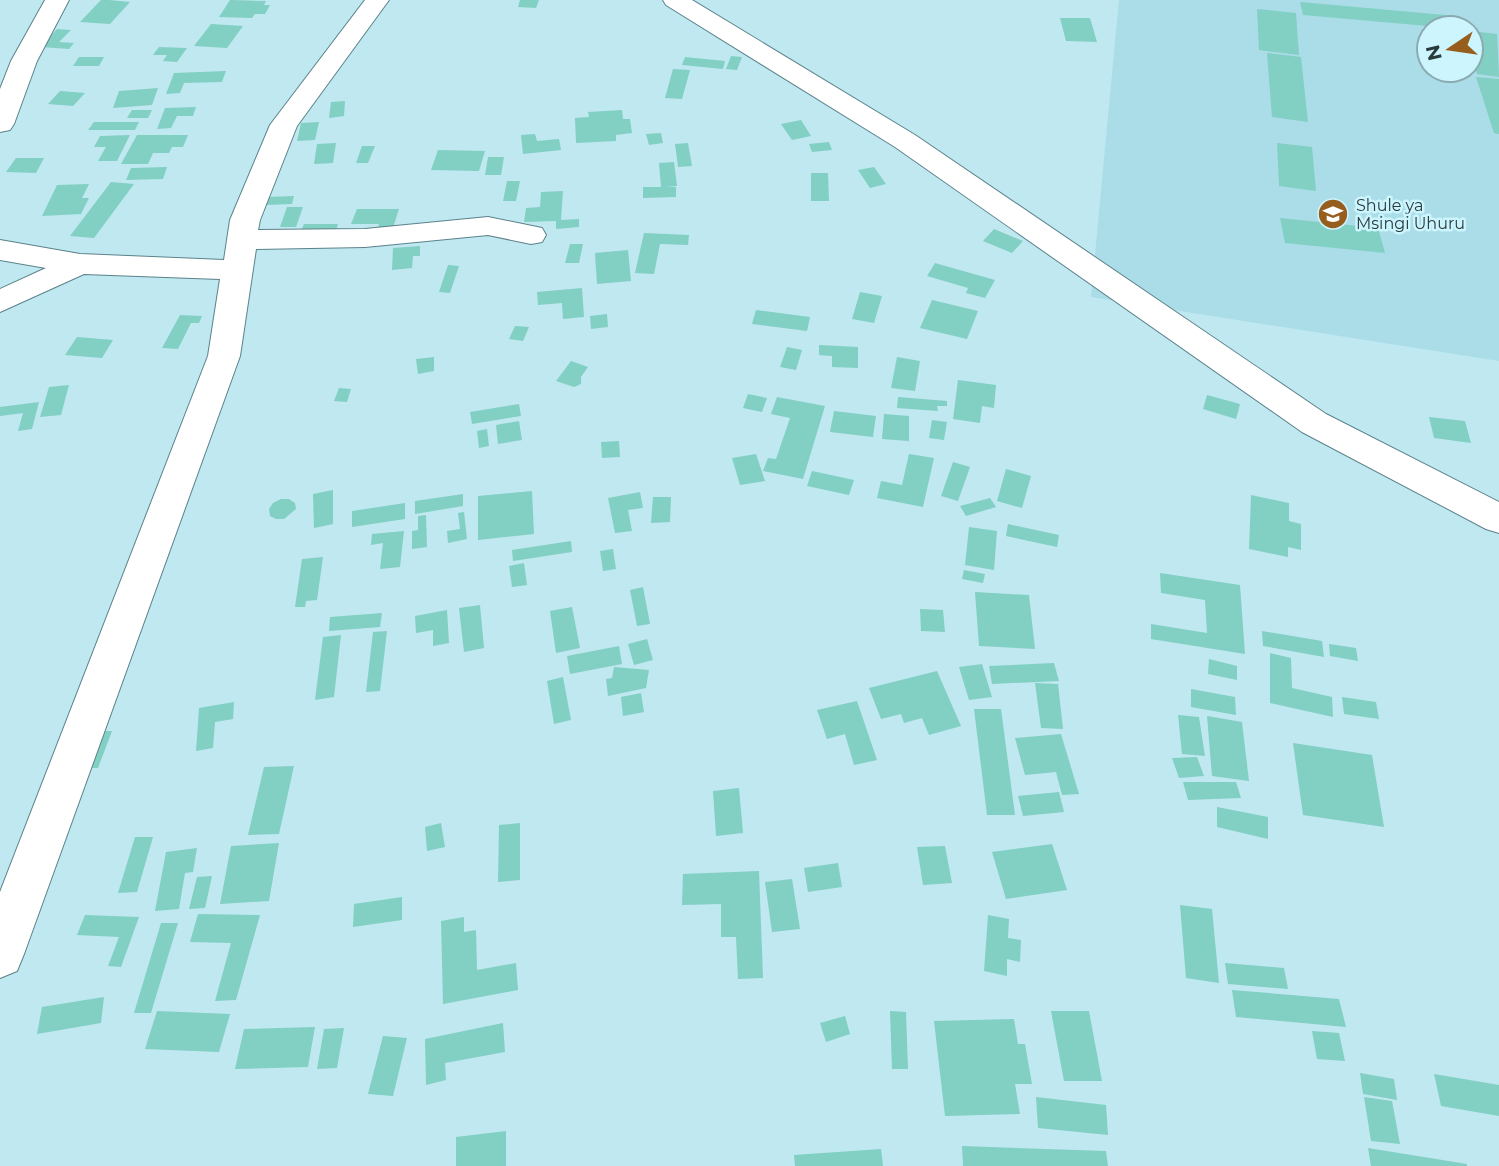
<svg xmlns="http://www.w3.org/2000/svg" width="1499" height="1166" font-family="Montserrat,sans-serif">
  <rect width="100%" height="100%" fill="#bfe8f1"/>
  <path fill="#aadde8" fill-rule="evenodd" d="M 1119,0 L 1499,0 L 1499,361 L 1091,297 ZM 1429,28 L 1471,28 L 1471,70 L 1429,70 Z"/>
  <g fill="#82cfc3">
    <polygon points="101,0 109,0 130,2 110,24 80,22"/>
    <polygon points="230,0 266,1 264,5 270,5 265,14 255,14 252,18 219,17"/>
    <polygon points="520,0 539,0 536,8 518,7"/>
    <polygon points="1300,2 1445,15 1450,28 1303,15"/>
    <polygon points="1257,9 1296,13 1299,55 1259,50"/>
    <polygon points="1060,18 1090,18 1097,42 1066,41"/>
    <polygon points="211,24 243,26 227,48 194,46"/>
    <polygon points="57,29 71,30 59,42 74,43 69,49 41,47"/>
    <polygon points="1471,31 1497,34 1499,77 1477,74 1471,51"/>
    <polygon points="159,47 187,48 177,62 163,61 167,55 153,55"/>
    <polygon points="1267,53 1301,57 1308,122 1272,117"/>
    <polygon points="731,56 742,57 737,70 726,69"/>
    <polygon points="79,57 104,57 99,66 73,66"/>
    <polygon points="685,57 725,61 723,69 682,65"/>
    <polygon points="673,69 690,70 682,99 665,98"/>
    <polygon points="226,71 222,82 184,83 180,93 166,94 174,73"/>
    <polygon points="1476,77 1499,79 1499,134 1494,133"/>
    <polygon points="158,88 152,105 113,108 119,91"/>
    <polygon points="60,91 85,93 73,106 48,104"/>
    <polygon points="345,101 344,116 329,118 331,102"/>
    <polygon points="196,107 193,116 177,116 171,128 157,129 165,108"/>
    <polygon points="132,110 152,110 148,118 127,118"/>
    <polygon points="622,110 623,119 630,119 632,133 616,135 616,141 576,143 575,118 589,117 588,112"/>
    <polygon points="801,120 811,136 792,140 781,124"/>
    <polygon points="94,122 139,122 135,130 88,130"/>
    <polygon points="319,122 315,140 297,141 301,123"/>
    <polygon points="661,133 663,143 649,145 646,134"/>
    <polygon points="535,134 537,141 559,139 561,150 523,154 521,135"/>
    <polygon points="130,135 117,161 98,161 106,147 94,147 100,136"/>
    <polygon points="137,135 188,135 183,147 172,147 169,153 153,153 148,164 121,164"/>
    <polygon points="829,142 832,150 812,152 809,144"/>
    <polygon points="336,143 333,163 314,164 317,144"/>
    <polygon points="688,143 692,166 678,167 675,144"/>
    <polygon points="1277,143 1312,147 1316,191 1279,186"/>
    <polygon points="362,146 375,146 368,163 356,163"/>
    <polygon points="438,150 485,151 479,171 431,170"/>
    <polygon points="488,157 504,157 501,175 485,175"/>
    <polygon points="16,158 44,158 36,173 6,172"/>
    <polygon points="674,162 677,186 666,187 676,187 676,197 643,198 643,187 661,187 659,163"/>
    <polygon points="167,167 163,179 126,180 131,168"/>
    <polygon points="874,167 886,184 870,188 858,170"/>
    <polygon points="811,173 828,173 829,201 811,201"/>
    <polygon points="507,181 520,181 516,201 503,201"/>
    <polygon points="111,182 134,184 94,238 70,236"/>
    <polygon points="89,184 82,198 89,198 81,214 42,216 57,185"/>
    <polygon points="563,191 561,220 579,219 579,227 556,229 556,221 524,222 526,208 540,207 541,192"/>
    <polygon points="294,196 292,204 265,205 267,197"/>
    <polygon points="287,207 303,207 296,227 280,227"/>
    <polygon points="357,209 399,209 391,234 376,233 379,224 351,224"/>
    <polygon points="1280,218 1378,228 1385,253 1285,243"/>
    <polygon points="304,224 338,224 335,234 300,233"/>
    <polygon points="994,229 1023,241 1012,253 983,241"/>
    <polygon points="644,233 689,235 688,245 660,244 654,274 635,273"/>
    <polygon points="570,244 583,244 579,263 565,263"/>
    <polygon points="420,246 420,256 413,256 412,268 392,270 393,248"/>
    <polygon points="628,250 631,281 597,284 595,253"/>
    <polygon points="935,263 995,280 985,298 966,293 968,288 927,276"/>
    <polygon points="448,265 459,266 450,293 439,292"/>
    <polygon points="582,288 584,317 563,319 562,303 538,305 537,292"/>
    <polygon points="860,292 882,296 874,323 852,319"/>
    <polygon points="932,300 978,311 967,339 920,328"/>
    <polygon points="756,310 810,317 807,331 752,324"/>
    <polygon points="607,314 608,327 591,329 590,316"/>
    <polygon points="180,315 202,316 199,323 191,323 178,349 162,348"/>
    <polygon points="515,326 529,327 523,341 509,339"/>
    <polygon points="77,337 113,340 102,358 65,355"/>
    <polygon points="819,345 858,347 858,368 832,367 832,356 819,355"/>
    <polygon points="787,347 802,350 796,370 780,367"/>
    <polygon points="434,357 434,371 418,374 416,359"/>
    <polygon points="897,357 920,361 915,391 891,388"/>
    <polygon points="571,361 588,367 581,377 581,384 574,387 556,381"/>
    <polygon points="958,380 996,385 994,408 982,406 980,423 953,419"/>
    <polygon points="69,385 61,415 40,417 49,387"/>
    <polygon points="339,388 351,389 347,402 334,401"/>
    <polygon points="748,394 767,398 762,412 743,408"/>
    <polygon points="1207,395 1240,404 1236,419 1203,409"/>
    <polygon points="777,397 825,406 803,479 763,471 768,458 776,459 790,418 771,414"/>
    <polygon points="898,397 947,401 947,406 937,406 938,411 897,408"/>
    <polygon points="39,402 32,429 18,431 23,413 0,416 0,407"/>
    <polygon points="519,404 521,416 472,424 470,412"/>
    <polygon points="834,411 876,416 873,437 830,432"/>
    <polygon points="884,414 909,416 909,441 882,439"/>
    <polygon points="1429,417 1465,421 1471,443 1434,438"/>
    <polygon points="932,420 947,422 944,440 929,438"/>
    <polygon points="519,421 522,440 498,444 496,425"/>
    <polygon points="487,429 489,446 479,448 477,431"/>
    <polygon points="619,441 620,457 602,458 601,442"/>
    <polygon points="756,454 765,481 740,485 732,458"/>
    <polygon points="909,454 934,458 923,507 877,498 881,481 902,485"/>
    <polygon points="953,462 970,467 958,501 941,496"/>
    <polygon points="1006,469 1031,476 1022,508 997,501"/>
    <polygon points="812,471 854,480 849,495 807,486"/>
    <polygon points="333,490 333,524 314,528 313,494"/>
    <polygon points="532,491 534,534 478,540 478,496"/>
    <polygon points="640,492 643,508 628,510 632,531 615,533 608,498"/>
    <polygon points="463,494 463,506 415,514 415,501"/>
    <polygon points="1251,495 1289,503 1289,521 1301,524 1301,550 1288,547 1288,557 1249,549"/>
    <polygon points="653,497 671,497 670,522 651,523"/>
    <polygon points="990,498 996,507 966,516 960,506"/>
    <polygon points="281,499 289,499 295,503 296,509 284,519 276,519 270,516 269,509 273,503"/>
    <polygon points="405,503 405,519 352,527 352,511"/>
    <polygon points="464,512 467,539 448,543 447,531 460,529 458,513"/>
    <polygon points="426,515 427,547 412,549 412,531 418,530 418,516"/>
    <polygon points="1008,524 1059,535 1057,547 1006,536"/>
    <polygon points="969,527 997,531 994,570 965,565"/>
    <polygon points="404,531 400,567 380,569 383,543 371,545 372,534"/>
    <polygon points="571,541 572,552 513,561 512,550"/>
    <polygon points="613,549 616,569 603,571 600,551"/>
    <polygon points="323,557 317,600 306,601 305,607 295,607 302,559"/>
    <polygon points="524,563 527,585 512,587 509,566"/>
    <polygon points="964,570 985,574 983,583 962,579"/>
    <polygon points="1160,573 1240,585 1245,654 1151,639 1151,624 1207,633 1205,600 1161,593"/>
    <polygon points="643,587 650,624 637,626 630,590"/>
    <polygon points="975,592 1029,595 1035,649 979,646"/>
    <polygon points="480,605 484,648 464,652 459,608"/>
    <polygon points="572,607 580,648 556,653 550,611"/>
    <polygon points="920,609 943,610 945,632 921,631"/>
    <polygon points="447,610 449,643 433,646 433,630 416,633 415,616"/>
    <polygon points="382,613 380,627 329,631 330,617"/>
    <polygon points="387,631 380,691 366,692 373,632"/>
    <polygon points="1262,631 1322,641 1324,657 1263,646"/>
    <polygon points="341,635 334,697 315,700 323,637"/>
    <polygon points="647,639 653,660 634,665 628,644"/>
    <polygon points="1329,644 1356,648 1358,661 1330,656"/>
    <polygon points="619,646 622,664 570,674 567,656"/>
    <polygon points="1270,653 1291,658 1292,688 1332,697 1333,717 1270,703"/>
    <polygon points="1209,659 1237,666 1237,680 1208,674"/>
    <polygon points="1054,663 1059,681 992,684 989,666"/>
    <polygon points="982,664 992,697 969,700 959,667"/>
    <polygon points="614,667 649,670 646,688 608,696 606,679 612,678"/>
    <polygon points="937,671 961,726 929,735 922,718 904,723 901,714 881,719 869,688"/>
    <polygon points="563,677 571,720 554,724 547,681"/>
    <polygon points="1035,683 1058,684 1063,729 1041,728"/>
    <polygon points="1191,689 1235,697 1236,715 1191,707"/>
    <polygon points="641,693 644,712 623,716 621,697"/>
    <polygon points="1342,697 1376,702 1379,719 1344,714"/>
    <polygon points="857,701 877,760 854,765 845,734 827,739 817,710"/>
    <polygon points="234,702 233,719 215,722 213,748 196,751 199,708"/>
    <polygon points="974,709 1001,709 1015,815 987,815"/>
    <polygon points="1178,715 1199,717 1205,756 1182,754"/>
    <polygon points="1207,716 1242,722 1249,781 1212,776"/>
    <polygon points="93,731 112,731 98,768 79,768"/>
    <polygon points="1061,734 1079,794 1062,795 1056,772 1025,775 1015,738"/>
    <polygon points="1293,743 1372,755 1384,827 1303,815"/>
    <polygon points="1197,757 1204,776 1179,778 1172,758"/>
    <polygon points="294,766 279,834 248,835 264,767"/>
    <polygon points="1183,782 1236,782 1241,798 1188,800"/>
    <polygon points="739,788 743,833 716,836 713,791"/>
    <polygon points="1059,792 1064,812 1023,816 1018,796"/>
    <polygon points="1217,807 1268,817 1268,839 1217,827"/>
    <polygon points="441,823 445,847 427,851 425,827"/>
    <polygon points="520,823 520,880 498,882 499,825"/>
    <polygon points="135,837 153,837 137,892 118,893"/>
    <polygon points="279,843 269,901 220,904 231,846"/>
    <polygon points="1052,844 1067,890 1006,899 992,852"/>
    <polygon points="945,846 952,883 923,885 917,847"/>
    <polygon points="197,848 193,872 185,873 179,909 155,911 166,852"/>
    <polygon points="838,863 842,887 808,892 804,868"/>
    <polygon points="759,871 763,978 738,979 736,937 721,937 721,904 682,905 683,874"/>
    <polygon points="212,876 205,908 189,909 197,877"/>
    <polygon points="792,879 800,929 772,932 765,882"/>
    <polygon points="402,897 402,920 353,927 354,904"/>
    <polygon points="1180,905 1212,909 1219,983 1186,978"/>
    <polygon points="198,914 260,915 236,1000 215,1001 231,943 190,942"/>
    <polygon points="85,915 139,917 121,967 108,966 119,937 77,935"/>
    <polygon points="988,915 1009,919 1008,938 1021,940 1020,962 1007,959 1007,976 984,971"/>
    <polygon points="464,917 464,932 476,930 477,970 516,963 518,990 443,1004 441,921"/>
    <polygon points="161,923 178,923 151,1013 134,1013"/>
    <polygon points="1225,963 1284,968 1288,989 1228,984"/>
    <polygon points="1232,990 1339,999 1346,1027 1236,1017"/>
    <polygon points="104,997 101,1023 37,1034 42,1007"/>
    <polygon points="157,1011 230,1014 219,1052 145,1049"/>
    <polygon points="890,1011 906,1012 908,1069 892,1069"/>
    <polygon points="1051,1011 1089,1011 1102,1081 1064,1081"/>
    <polygon points="845,1016 850,1034 826,1042 820,1023"/>
    <polygon points="1014,1019 1018,1044 1025,1044 1032,1084 1015,1084 1020,1114 945,1116 934,1021"/>
    <polygon points="503,1023 505,1052 445,1063 446,1080 426,1085 425,1039"/>
    <polygon points="315,1027 308,1067 235,1069 244,1029"/>
    <polygon points="344,1028 337,1068 317,1069 324,1029"/>
    <polygon points="1312,1031 1339,1033 1345,1061 1317,1059"/>
    <polygon points="383,1036 407,1038 393,1096 368,1094"/>
    <polygon points="1360,1073 1394,1079 1397,1100 1363,1094"/>
    <polygon points="1434,1074 1499,1085 1499,1116 1441,1106"/>
    <polygon points="1036,1097 1106,1105 1108,1135 1038,1128"/>
    <polygon points="1364,1097 1392,1101 1400,1144 1371,1141"/>
    <polygon points="506,1131 506,1166 456,1166 456,1137"/>
    <polygon points="962,1146 1106,1151 1108,1166 963,1166"/>
    <polygon points="1368,1148 1467,1164 1467,1166 1371,1166"/>
    <polygon points="881,1149 883,1166 795,1166 794,1155"/>
  </g>
  <g fill="none" stroke-linecap="round" stroke-linejoin="round">
    <g stroke="#5b828a" stroke-width="2">
      <g id="minor">
        <polygon points="45,0 69,0 37,61 14,124 10,130 0,132 0,89 11,61"/>
        <polygon points="365,0 389,0 297,126 260,220 258,230 365,229 488,217 542,228 546,235 542,242 531,244 488,235 365,247 256,249 240,356 24,954 17,971 0,978 0,892 208,356 220,279 84,274 0,312 0,289 46,268 0,260 0,240 80,254 224,260 230,220 270,125"/>
        <polygon points="663,0 692,0 915,135 1326,414 1499,502 1499,533 1486,529 1302,432 895,147 666,5"/>
      </g>
    </g>
    <use href="#minor" fill="#fff" fill-rule="evenodd"/>
  </g>
  <defs>
    <g id="school-disc" transform="scale(1.575)"><circle r="9.5" fill="#975d1c" stroke="#ccf5fe"/><path d="M0-5L7-2L0 1L-7-2ZM-4 1L0 2.5L4 1V4Q0 6-4 4Z" fill="#fff"/></g>
  </defs>
  <g fill-rule="evenodd">
    <use href="#school-disc" x="1333" y="214"/>
  </g>
  <g text-anchor="middle" stroke-width="5" stroke-linejoin="round" paint-order="stroke">
    <g font-size="16" fill="#293a3d" stroke="#ccf5fe" text-anchor="start">
      <text x="1356" y="211">Shule ya<tspan x="1356" dy="18">Msingi Uhuru</tspan></text>
    </g>
  </g>
  <g transform="translate(1450 49) rotate(257)"><circle r="33" fill="#ccf5fe" stroke="#8baab1" stroke-width="2"/>
  <path d="M0-5L12 26L0 18L-12 26Z" fill="#975d1c"/>
  <text y="-10" font-size="19" font-weight="bold" text-anchor="middle" fill="#293a3d">N</text>
  </g>
</svg>
